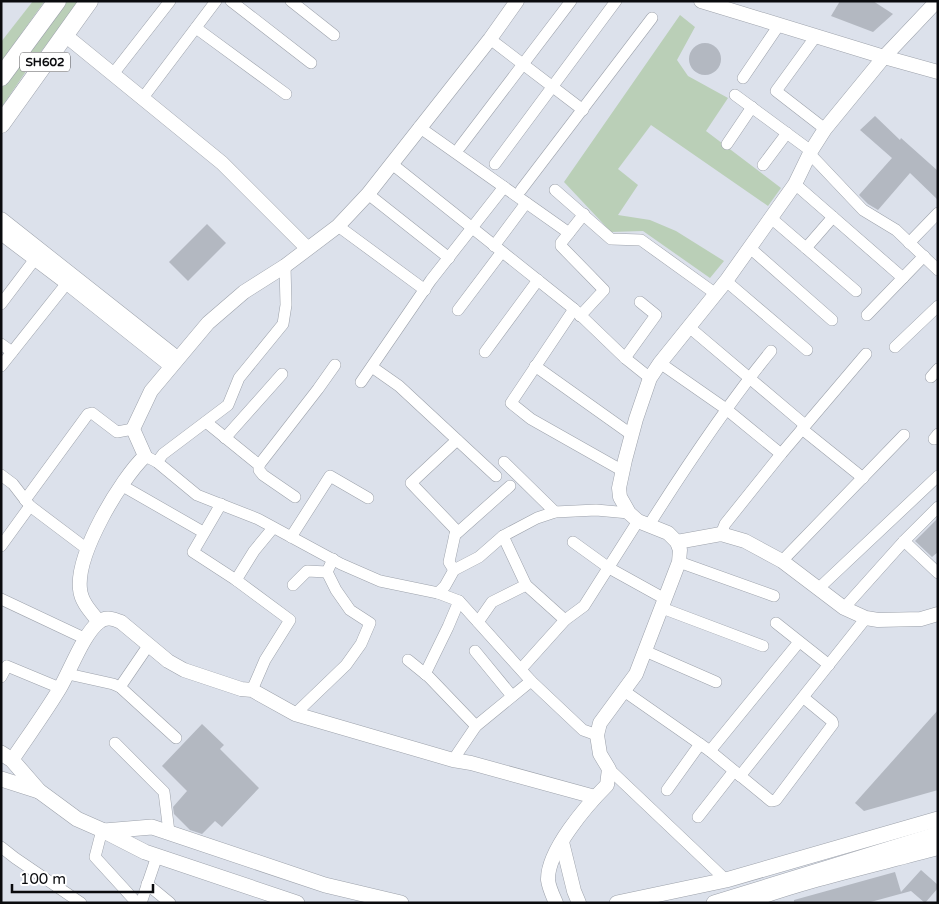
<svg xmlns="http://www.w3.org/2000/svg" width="939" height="904" font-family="'Varela Round',sans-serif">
  <rect width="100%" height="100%" fill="#dce1eb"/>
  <g fill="#bacfb7">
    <polygon points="33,1 44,2 1,62 1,42"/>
    <polygon points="65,1 80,1 29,67 1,108 1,89"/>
    <polygon points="680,15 695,27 677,60 688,76 728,98 706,131 781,188 768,206 651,125 618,169 638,185 618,215 650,220 676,231 724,261 710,278 643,231 611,232 564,182"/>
  </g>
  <g fill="#b3b8c1">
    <polygon points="840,1 873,1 893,14 873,32 831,16"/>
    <circle cx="705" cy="59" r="16"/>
    <polygon points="875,116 900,140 901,138 938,171 938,200 910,173 878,210 868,204 859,195 892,158 860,130"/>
    <polygon points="207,224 226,243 188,281 169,262"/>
    <polygon points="938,518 938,552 932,557 915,541"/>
    <polygon points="938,710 938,790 864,811 855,803"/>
    <polygon points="202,724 224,745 220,749 259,788 222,827 215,821 202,834 190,830 174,814 173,807 187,791 162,766"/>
    <polygon points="921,870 938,885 938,888 925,903 911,891 867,903 794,903 794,900 895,872 901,892"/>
  </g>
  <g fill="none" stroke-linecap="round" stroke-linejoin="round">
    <g stroke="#9da2ab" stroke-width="12">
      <g id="minor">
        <polyline points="231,1 311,63"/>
        <polyline points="291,1 334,35"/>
        <polyline points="196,28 286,94"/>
        <polyline points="816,36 776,91 825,129"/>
        <polyline points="490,39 583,110"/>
        <polyline points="113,74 170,1"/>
        <polyline points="743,78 779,25"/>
        <polyline points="735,95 811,151"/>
        <polyline points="142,99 216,1"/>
        <polyline points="419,127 569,233"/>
        <polyline points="727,144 752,107"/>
        <polyline points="460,147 571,1"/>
        <polyline points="810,154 863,210 896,230 938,270"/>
        <polyline points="392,164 574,309 625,358 650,378"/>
        <polyline points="495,164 616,1"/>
        <polyline points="763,165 787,133"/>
        <polyline points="795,184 903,278"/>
        <polyline points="521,190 652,18"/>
        <polyline points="555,190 611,239 641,240 716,294"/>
        <polyline points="368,194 449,258"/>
        <polyline points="771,218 856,291"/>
        <polyline points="338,226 425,290"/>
        <polyline points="909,243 938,213"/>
        <polyline points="494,246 526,203"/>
        <polyline points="750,248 832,320"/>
        <polyline points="806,248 833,217"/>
        <polyline points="726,281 807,350"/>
        <polyline points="1,304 35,259"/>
        <polyline points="574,309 511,403 531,419 623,471"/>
        <polyline points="458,310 501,253"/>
        <polyline points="867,315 924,256"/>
        <polyline points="580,316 604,290 561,246 561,243 584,214"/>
        <polyline points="689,327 805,425"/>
        <polyline points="1,344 12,352"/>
        <polyline points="895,347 938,306"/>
        <polyline points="485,352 538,280"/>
        <polyline points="625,358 656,315 640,302"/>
        <polyline points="660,363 726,409 781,454"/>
        <polyline points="1,366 67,283"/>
        <polyline points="535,366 632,435"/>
        <polyline points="372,367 399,386 496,476"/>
        <polyline points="931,377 938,369"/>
        <polyline points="361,382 431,280 504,187"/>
        <polyline points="206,422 259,465 259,470 263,475 295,497"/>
        <polyline points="802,429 863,478"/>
        <polyline points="225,438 282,374"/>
        <polyline points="934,439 938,434"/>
        <polyline points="145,456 157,462 197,495 258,519 341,564 380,581 438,593 445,586 454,570 479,557 503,536 537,518 555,512 596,510 629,513"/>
        <polyline points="157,462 163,454 228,405 239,378 283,324 286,305 285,266"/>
        <polyline points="504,462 555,512"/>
        <polyline points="259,465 318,389 335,365"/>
        <polyline points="1,475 13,484 30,506 87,549"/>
        <polyline points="121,485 203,532"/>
        <polyline points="25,500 88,414 92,413 117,432 133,429"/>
        <polyline points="221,504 193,552 236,580 290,620 265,660 252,690"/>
        <path d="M 649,525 C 687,465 726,406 771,351"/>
        <polyline points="721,534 725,524 781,454 866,354"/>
        <polyline points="455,535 510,486"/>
        <polyline points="503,536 526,585 565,620"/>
        <polyline points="291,537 330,476 368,498"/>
        <polyline points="904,541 938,573"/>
        <polyline points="573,542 609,568 665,599"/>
        <polyline points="1,546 30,506"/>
        <polyline points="782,561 904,435"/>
        <polyline points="679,562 774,596"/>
        <polyline points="454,570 449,562 456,530 411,483 457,440"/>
        <polyline points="236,580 254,551 273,528"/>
        <polyline points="293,585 307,571 327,572"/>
        <polyline points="818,589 938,476"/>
        <polyline points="438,593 459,601 531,681 583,730 597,735"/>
        <polyline points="1,599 86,639"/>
        <polyline points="662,608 763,646"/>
        <polyline points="844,608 904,541 938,507"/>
        <polyline points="478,622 492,602 526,585"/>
        <polyline points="776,623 829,665"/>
        <polyline points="475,651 512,696"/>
        <polyline points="645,651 716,682"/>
        <polyline points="408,660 429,677 476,726"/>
        <polyline points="521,669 565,620 584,606 638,521"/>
        <polyline points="68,674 113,684 120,687 176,738"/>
        <polyline points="425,674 448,627 459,601"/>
        <polyline points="1,677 7,666 60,688"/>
        <polyline points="120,687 148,646"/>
        <polyline points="624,691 710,751 771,801 776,800 833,724 832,721 804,698"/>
        <polyline points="295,714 346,665 361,644 370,623 350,610 336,590 327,572 333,559"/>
        <polyline points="115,743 164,792 169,832"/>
        <polyline points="710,751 799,642"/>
        <polyline points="453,760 476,726 531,681"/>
        <polyline points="609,769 726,880"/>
        <polyline points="740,776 866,618"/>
        <polyline points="667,790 700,744"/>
        <polyline points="698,817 734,771"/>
        <polyline points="102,830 95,857 137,903"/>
        <polyline points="1,847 15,858 81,903"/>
        <polyline points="147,884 170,903"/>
        <polyline points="141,903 157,856"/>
      </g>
    </g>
    <g stroke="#9da2ab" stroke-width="15">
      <g id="tertiary">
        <polyline points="701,1 884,57 938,72"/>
        <polyline points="65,35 222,163 307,248"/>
        <polyline points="1,219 177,358"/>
        <polyline points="1,233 67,283 170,365"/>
        <polyline points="677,542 721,534 745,541 782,561 844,608 866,618 878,620 921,619 938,614"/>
        <path d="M 99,622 C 91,612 81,602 80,589 C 76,554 120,480 145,456 L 133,429 L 151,391 L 208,323 L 244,292 L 285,266 L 338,226 L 368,194 L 490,39 L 517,1"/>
        <path d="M 12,760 C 28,736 45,713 60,688 C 70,671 84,633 99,622 C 106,616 114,619 121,622 L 168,661 L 184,670 L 241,689 L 252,690 L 295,714 L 453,760 L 471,763 L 595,797"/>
        <polyline points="562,842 574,891 579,903"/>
        <path d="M 750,901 C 811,879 875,865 938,848"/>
        <path d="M 556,903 C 553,896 549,888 548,880 C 547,851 587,805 607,785 L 609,769 L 600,754 L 597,735 L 600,723 L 636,674 L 679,562 L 680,550 L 677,542 L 668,533 L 638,521 L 629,513 L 620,497 L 619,488 L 625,460 L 636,419 L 650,378 L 660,363 L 726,281 L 795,184 L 811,151 L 825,129 L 884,57 L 937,1"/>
      </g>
    </g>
    <g stroke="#9da2ab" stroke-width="16">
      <g id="secondary">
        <polyline points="1,753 12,760 39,791 77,819 102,830 145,852 297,903"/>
        <polyline points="1,779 39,791"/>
        <polyline points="104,831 152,827 325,885 401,903"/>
        <polyline points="617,903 726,880 938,819"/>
        <polyline points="714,903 938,834"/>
      </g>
    </g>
    <g stroke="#9da2ab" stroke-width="19">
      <g id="primary">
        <polyline points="1,77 57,1"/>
        <polyline points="1,124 89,1"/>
      </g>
    </g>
    <use href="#minor" stroke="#fff" stroke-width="11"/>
    <use href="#tertiary" stroke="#fff" stroke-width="14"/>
    <use href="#secondary" stroke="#fff" stroke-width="15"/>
    <use href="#primary" stroke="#fff" stroke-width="18"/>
  </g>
  <g text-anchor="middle" stroke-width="4.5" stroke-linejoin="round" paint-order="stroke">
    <rect fill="#fff" stroke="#545456" stroke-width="1" x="20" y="52.5" width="50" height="19" rx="4"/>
    <g font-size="12" font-weight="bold" fill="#0a0b0e">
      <text x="45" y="66">SH602</text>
    </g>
  </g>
  <rect width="939" height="904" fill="none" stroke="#0a0b0e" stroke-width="5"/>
  <path d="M12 884v8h141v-8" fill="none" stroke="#0a0b0e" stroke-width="2.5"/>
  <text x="20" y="884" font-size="15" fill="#0a0b0e" stroke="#ffffff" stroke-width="4" paint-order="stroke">100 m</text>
</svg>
